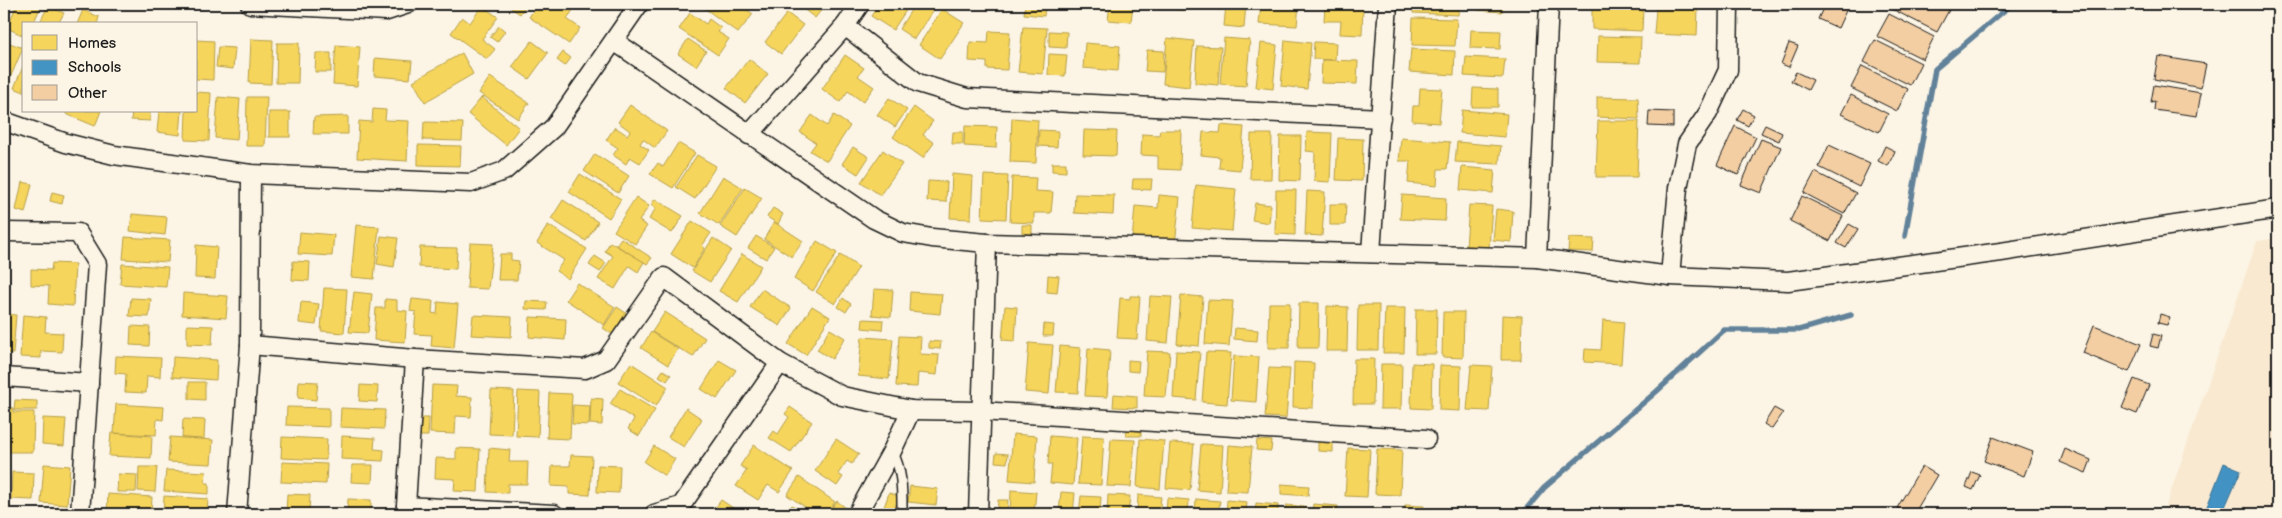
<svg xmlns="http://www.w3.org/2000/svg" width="2282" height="518" font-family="'Balsamiq Sans',sans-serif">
  <rect width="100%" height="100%" fill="#fcf5e5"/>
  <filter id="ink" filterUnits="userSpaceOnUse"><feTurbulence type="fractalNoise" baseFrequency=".02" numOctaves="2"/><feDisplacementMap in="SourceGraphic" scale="10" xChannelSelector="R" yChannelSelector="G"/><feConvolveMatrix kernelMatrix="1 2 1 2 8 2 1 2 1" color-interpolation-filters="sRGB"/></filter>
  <g filter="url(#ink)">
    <polygon fill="#f9e9d1" points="2278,238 2278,514 2163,514 2257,241"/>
    <g fill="#f6d55c" stroke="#b59e49">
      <polygon points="17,4 42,4 33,24 24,24 24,36 7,28"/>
      <polygon points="505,4 527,4 520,14"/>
      <polygon points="538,4 544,4 552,10 556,4 577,4 567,19 580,28 569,44 529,17"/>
      <polygon points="699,4 739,4 753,14 738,33"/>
      <polygon points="797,4 826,4 815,18"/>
      <polygon points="879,4 906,4 909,6 893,30 871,16"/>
      <polygon points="915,4 932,4 936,6 914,39 899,29"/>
      <polygon points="1025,4 1045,4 1044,16 1024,14"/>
      <polygon points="1090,4 1107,4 1107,10 1089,9"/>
      <polygon points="1110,4 1133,4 1131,22 1108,20"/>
      <polygon points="1146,4 1184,4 1183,10 1146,8"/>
      <polygon points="1204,4 1222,4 1221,10 1204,8"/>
      <polygon points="1226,4 1246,4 1244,28 1224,26"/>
      <polygon points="1261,4 1299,4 1297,26 1259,24"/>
      <polygon points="1325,4 1363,4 1362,35 1340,34 1341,21 1324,21"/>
      <polygon points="1414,4 1459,4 1458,15 1413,13"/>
      <polygon points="1479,4 1503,4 1502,12 1478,10"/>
      <polygon points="48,6 64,13 58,24 39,24"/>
      <polygon points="482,6 498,17 482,39 495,49 487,59 451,33 462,17 470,23"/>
      <polygon points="1592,7 1643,9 1642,31 1592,29"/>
      <polygon points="1656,8 1698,9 1697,36 1654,34"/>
      <polygon points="942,9 964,23 940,59 919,45"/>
      <polygon points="83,10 99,17 97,24 77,24"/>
      <polygon points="690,13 706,24 709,19 721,28 718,32 729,39 718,55 679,29"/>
      <polygon points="787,13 803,25 781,54 765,42"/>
      <polygon points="1413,18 1457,19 1455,46 1412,45"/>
      <polygon points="499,26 505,31 497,42 490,37"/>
      <polygon points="1023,27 1047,28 1043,74 1018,72"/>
      <polygon points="1471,30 1501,31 1500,49 1470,48"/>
      <polygon points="989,31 1010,32 1007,70 987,69 987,62 969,61 970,42 988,43"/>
      <polygon points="1049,31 1067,32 1066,48 1049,47"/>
      <polygon points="1598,36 1641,37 1640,63 1597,62"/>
      <polygon points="1167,38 1194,41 1189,87 1163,84"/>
      <polygon points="1224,38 1250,40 1246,86 1220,84"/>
      <polygon points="251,39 273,40 271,84 249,83"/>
      <polygon points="688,39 706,51 696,66 678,54"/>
      <polygon points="196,40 214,41 213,80 196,79"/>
      <polygon points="1285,40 1311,43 1307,89 1281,86"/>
      <polygon points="532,41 548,53 529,79 512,67"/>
      <polygon points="7,42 23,48 4,92 4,49"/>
      <polygon points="1314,42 1336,43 1335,60 1313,59"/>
      <polygon points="277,43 299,43 298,83 276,83"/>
      <polygon points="1085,43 1120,46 1118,71 1083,68"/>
      <polygon points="1261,43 1277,45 1273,89 1256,87"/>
      <polygon points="336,45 360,47 357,86 333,84"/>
      <polygon points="1197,46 1221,47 1218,85 1195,83"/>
      <polygon points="218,47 235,48 233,69 216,67"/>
      <polygon points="1411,49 1455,51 1454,75 1409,72"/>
      <polygon points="1147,50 1164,51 1163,72 1145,71"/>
      <polygon points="563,52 571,58 565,66 557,60"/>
      <polygon points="316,53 331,53 331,72 315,72"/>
      <polygon points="462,53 473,74 425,102 413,81"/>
      <polygon points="1049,54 1067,55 1065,76 1048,75"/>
      <polygon points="845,55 864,68 858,76 874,87 863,102 848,91 840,102 822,89"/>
      <polygon points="1466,57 1505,59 1503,78 1464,76"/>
      <polygon points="375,58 412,61 410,79 374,76"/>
      <polygon points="749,59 768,74 745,103 726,88"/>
      <polygon points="1322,60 1358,61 1357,84 1321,83"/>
      <polygon points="24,64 24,92 14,88"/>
      <polygon points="490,77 529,103 518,119 479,93"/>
      <polygon points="1420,88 1442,89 1439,123 1412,121 1413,106 1419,106"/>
      <polygon points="1473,88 1498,89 1498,107 1472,107"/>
      <polygon points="196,92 211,93 209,141 185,140 186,111 196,111"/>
      <polygon points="218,97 240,99 237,140 215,138"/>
      <polygon points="247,97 267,97 265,146 246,146"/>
      <polygon points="482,97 519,128 506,145 468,114"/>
      <polygon points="1597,97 1638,98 1639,119 1597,117"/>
      <polygon points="889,98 907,110 895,127 877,115"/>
      <polygon points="630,105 667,131 655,148 643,139 640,144 649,150 640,163 630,157 626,164 613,155 618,148 606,140 615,127 627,135 630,131 618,122"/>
      <polygon points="914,107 933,121 923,135 934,143 923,158 893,137"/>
      <polygon points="373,109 386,110 385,120 409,121 407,161 357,158 359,121 372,122"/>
      <polygon points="1462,110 1507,114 1505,137 1460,133"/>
      <polygon points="67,111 101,111 95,126 66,114"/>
      <polygon points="132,111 150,111 150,121 131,120"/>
      <polygon points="159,111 182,111 180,135 157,132"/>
      <rect x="269" y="112" width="21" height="25"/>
      <polygon points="812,115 827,126 834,115 850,126 827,161 810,151 816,143 800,132"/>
      <polygon points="348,116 348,134 313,134 314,117"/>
      <polygon points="1012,118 1038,120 1036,163 1010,162"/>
      <polygon points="1598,121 1639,121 1637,177 1596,177"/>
      <polygon points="424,122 463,123 462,141 423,140"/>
      <polygon points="1221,125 1244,127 1240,170 1219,168 1220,157 1201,155 1203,132 1220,133"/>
      <polygon points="965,126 997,127 996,148 964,146"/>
      <polygon points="1039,130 1058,131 1057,147 1038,146"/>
      <polygon points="1084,130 1117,131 1116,156 1083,155"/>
      <polygon points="1160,130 1181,130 1180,170 1158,169 1158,156 1141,155 1142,134 1159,135"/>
      <polygon points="953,132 963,132 963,144 952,144"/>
      <polygon points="1307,132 1332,133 1330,182 1314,181 1315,152 1306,151"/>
      <polygon points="1251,134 1272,134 1271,179 1250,179"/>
      <polygon points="1280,136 1301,136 1300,181 1279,180"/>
      <polygon points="1338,138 1363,139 1362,181 1336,180"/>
      <polygon points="1401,138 1450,142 1447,169 1438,169 1437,186 1408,183 1410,161 1399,161"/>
      <polygon points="1457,142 1501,146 1499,164 1455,162"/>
      <polygon points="678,143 695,153 673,188 650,174 658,163 663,167"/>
      <polygon points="418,145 461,146 460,166 418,165"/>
      <polygon points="853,147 869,157 858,174 842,164"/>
      <polygon points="883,150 902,164 880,195 861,182"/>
      <polygon points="595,154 629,176 618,193 584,171"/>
      <polygon points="697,155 716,166 695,199 676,187"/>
      <polygon points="1052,163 1066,163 1066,172 1052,171"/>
      <polygon points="1462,167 1495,170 1493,193 1460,190"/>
      <polygon points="580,174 621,199 609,218 569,192"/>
      <polygon points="952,174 973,176 971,219 950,218"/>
      <polygon points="984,175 1008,176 1006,219 982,218"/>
      <polygon points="723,176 743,188 719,225 700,213"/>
      <polygon points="1012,177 1036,178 1035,191 1053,192 1051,213 1034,213 1034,223 1010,222"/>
      <polygon points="1133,179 1152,179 1151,190 1132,189"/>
      <polygon points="928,181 947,182 946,202 927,201"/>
      <polygon points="22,182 32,184 25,213 16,210"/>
      <polygon points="1196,185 1236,189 1232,231 1192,228"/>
      <polygon points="745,188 762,198 737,237 720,226"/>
      <polygon points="1276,190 1296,190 1295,235 1275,234"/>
      <polygon points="1307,191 1325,192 1322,236 1305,235"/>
      <polygon points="52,192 64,195 62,204 50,201"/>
      <polygon points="1075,194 1114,195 1113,215 1074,213"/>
      <polygon points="1159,195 1180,197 1175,245 1132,241 1135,206 1158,208"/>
      <polygon points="1402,195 1446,198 1445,221 1400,219"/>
      <polygon points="636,197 649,206 639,221 647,226 635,244 614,231"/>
      <polygon points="655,199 683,216 672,233 649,219 656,208 651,205"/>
      <polygon points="563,200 598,222 586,241 551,219"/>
      <polygon points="1255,203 1271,205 1269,223 1252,220"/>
      <polygon points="1330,204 1346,204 1345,225 1330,225"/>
      <polygon points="1469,205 1492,206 1489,248 1466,247"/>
      <polygon points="773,208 783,214 778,224 767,217"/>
      <polygon points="1496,209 1513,211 1511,242 1493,240"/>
      <polygon points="132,214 167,217 165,235 130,231"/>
      <polygon points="692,221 711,233 702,246 705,248 693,268 671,254"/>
      <polygon points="774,222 803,241 792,257 764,239"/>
      <polygon points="356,225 379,227 374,279 351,277"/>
      <polygon points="548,225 587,249 568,279 556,271 564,260 537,243"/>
      <polygon points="1022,225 1032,225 1032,234 1022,233"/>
      <polygon points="300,232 334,235 332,256 298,254"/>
      <polygon points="381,236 398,238 394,267 377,264"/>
      <polygon points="756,236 774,247 766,259 748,248"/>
      <polygon points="125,237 170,240 168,262 123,259"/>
      <polygon points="621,238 652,258 647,264 616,245"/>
      <polygon points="713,238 731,250 710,282 692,271"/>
      <polygon points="1569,238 1594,239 1593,252 1568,251"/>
      <polygon points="817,241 837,253 813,291 794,279"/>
      <polygon points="610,242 644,262 638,272 629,266 615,289 598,279 613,256 605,251"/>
      <polygon points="470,243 493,244 488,289 467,288"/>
      <polygon points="196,245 217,247 215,279 195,278"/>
      <polygon points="420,247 457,248 456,269 419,267"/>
      <polygon points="500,254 511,254 511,260 519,261 517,280 498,280"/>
      <polygon points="742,254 761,266 738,302 719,291"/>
      <polygon points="840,255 859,267 835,304 816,292"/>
      <polygon points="595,256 606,263 600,272 589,265"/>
      <polygon points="4,257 7,257 5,303 4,303"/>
      <polygon points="293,261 310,262 309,281 292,280"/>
      <polygon points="52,263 75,264 73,306 48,304 49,286 31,285 31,269 51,270"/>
      <polygon points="122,264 168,267 166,287 120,284"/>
      <polygon points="1048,275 1059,276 1057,293 1047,292"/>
      <polygon points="577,283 615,307 604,325 566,300"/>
      <polygon points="324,288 347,289 344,333 321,331"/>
      <polygon points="762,289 791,308 780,326 750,307"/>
      <polygon points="874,289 893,290 891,317 872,315"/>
      <polygon points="354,292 372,294 368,333 349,332"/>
      <polygon points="910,292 942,294 940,314 909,311"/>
      <polygon points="183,293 228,296 226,318 182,315"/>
      <polygon points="1181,295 1203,297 1199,346 1177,344"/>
      <polygon points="1130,296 1140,296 1137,339 1117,338 1120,298 1130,299"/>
      <polygon points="1150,296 1172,297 1168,343 1147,341"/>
      <polygon points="131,298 151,299 149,317 129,316"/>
      <polygon points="843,298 851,304 846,312 838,307"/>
      <polygon points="385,299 397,300 397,310 407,311 405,342 374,340 376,308 385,308"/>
      <polygon points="412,299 433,301 432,313 437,314 438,302 458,304 454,348 431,346 432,335 414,334 416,312 410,311"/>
      <polygon points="1208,300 1233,301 1229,346 1205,344"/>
      <polygon points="526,301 547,302 546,310 525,309"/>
      <polygon points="301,302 319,304 316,325 299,323"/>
      <polygon points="1269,303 1290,303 1289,348 1268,348"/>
      <polygon points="1299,303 1319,303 1318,348 1298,348"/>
      <polygon points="1358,305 1379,305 1378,350 1357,350"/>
      <polygon points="812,306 830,317 806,355 788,344"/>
      <polygon points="1005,306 1017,307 1015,341 1002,340"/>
      <polygon points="1327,306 1348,307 1347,351 1326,351"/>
      <polygon points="617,307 626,313 612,334 603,328"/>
      <polygon points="1385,308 1405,308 1404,353 1383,353"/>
      <polygon points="1416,309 1437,309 1436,354 1415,354"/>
      <polygon points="665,312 705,338 693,357 652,332"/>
      <polygon points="1443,312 1464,312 1463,358 1442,357"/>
      <polygon points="4,314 16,315 13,354 4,353"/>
      <polygon points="23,315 46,317 45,332 63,333 62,352 41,351 41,358 20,357"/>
      <polygon points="473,315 512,317 511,337 471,335"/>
      <polygon points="1502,315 1522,316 1521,360 1501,360"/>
      <polygon points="530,317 566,319 565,340 529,337"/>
      <polygon points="863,319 883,320 882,330 862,328"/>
      <polygon points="1603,320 1624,322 1621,364 1584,362 1585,349 1601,350"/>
      <polygon points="1044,324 1054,325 1053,336 1043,336"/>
      <polygon points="187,325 213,326 212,345 187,344"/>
      <polygon points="131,326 150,327 149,346 130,345"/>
      <polygon points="1235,328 1258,330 1257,341 1234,339"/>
      <polygon points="830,329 845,338 832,359 817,350"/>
      <polygon points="651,332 678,349 668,365 641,348"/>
      <polygon points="899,336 921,337 920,354 939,355 937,375 918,373 917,387 896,386"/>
      <polygon points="862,337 893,339 889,379 858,376"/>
      <polygon points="929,341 941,342 940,349 929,348"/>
      <polygon points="1029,343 1053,345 1049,394 1025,392"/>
      <polygon points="1060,346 1081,348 1078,393 1056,392"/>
      <polygon points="1088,348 1110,350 1107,397 1085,396"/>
      <polygon points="1147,351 1170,352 1166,397 1144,396"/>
      <polygon points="1176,351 1200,352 1196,400 1173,398"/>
      <polygon points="1206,352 1231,353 1227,404 1202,402"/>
      <polygon points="116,356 161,358 160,377 147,376 146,393 125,392 126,374 115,373"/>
      <polygon points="1234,356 1259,357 1256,402 1231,400"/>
      <polygon points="173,357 217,360 216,380 172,377"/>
      <polygon points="1354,359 1374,359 1373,404 1353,404"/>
      <polygon points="719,360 736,370 717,399 701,389"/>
      <polygon points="1128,360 1139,361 1138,372 1128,371"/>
      <polygon points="1294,362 1314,363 1313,408 1293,407"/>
      <polygon points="631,363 668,387 656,406 618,382"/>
      <polygon points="1412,363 1432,364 1431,409 1411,408"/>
      <polygon points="1381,364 1402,364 1401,409 1380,409"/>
      <polygon points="1440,365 1461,366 1460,411 1439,410"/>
      <polygon points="1471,365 1492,366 1489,411 1467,410"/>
      <polygon points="1269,368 1290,369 1286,418 1265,417"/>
      <polygon points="663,370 671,375 667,381 659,376"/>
      <polygon points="299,381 318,382 316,400 298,398"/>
      <polygon points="189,382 205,382 205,400 189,399"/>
      <polygon points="360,385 378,386 377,402 359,401"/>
      <polygon points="432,385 457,386 456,396 472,397 471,417 456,416 455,434 430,433"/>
      <polygon points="620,389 655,410 639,436 628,429 634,419 610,404"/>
      <polygon points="491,390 514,391 512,435 489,434"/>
      <polygon points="518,391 540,392 538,437 516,436"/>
      <polygon points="549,393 572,394 570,439 547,438"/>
      <polygon points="1114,394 1137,396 1137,408 1113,407"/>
      <polygon points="591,398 603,399 602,425 590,424"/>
      <polygon points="15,400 37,401 37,410 14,410"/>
      <polygon points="116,404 164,407 163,420 157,419 156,435 114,433"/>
      <polygon points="573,405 590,406 589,425 572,424"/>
      <polygon points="4,407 13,408 13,412 34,412 33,452 4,452"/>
      <polygon points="287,407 329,408 329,427 286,425"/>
      <polygon points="790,407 812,422 791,452 769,438 774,431 778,434 789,417 785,414"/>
      <polygon points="341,408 385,410 384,429 340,427"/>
      <polygon points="686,408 702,419 684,447 668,437"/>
      <polygon points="43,418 66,419 64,446 42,444"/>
      <polygon points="421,418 429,418 428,436 420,436"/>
      <polygon points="183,419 205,420 204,439 182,438"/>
      <polygon points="1127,426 1141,427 1141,436 1126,436"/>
      <polygon points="111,433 152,436 151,458 109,456"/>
      <polygon points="1013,434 1037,436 1034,482 1009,480"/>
      <polygon points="342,436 375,438 374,449 384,450 383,461 341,459"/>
      <polygon points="1050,436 1077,438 1073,485 1050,483 1052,464 1048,464"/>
      <polygon points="1082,436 1104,437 1101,485 1078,484"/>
      <polygon points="170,437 213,440 211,464 168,462"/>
      <polygon points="282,437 327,439 326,460 281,458"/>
      <polygon points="836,439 859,454 852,464 847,461 838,474 843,477 837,486 815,471"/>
      <polygon points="1111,439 1135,440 1131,487 1107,486"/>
      <polygon points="1140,439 1164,441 1160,489 1137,487"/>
      <polygon points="1257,440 1272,441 1271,451 1256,450"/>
      <polygon points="1318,441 1333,441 1333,452 1318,451"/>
      <polygon points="1170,443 1194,444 1190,490 1166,488"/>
      <polygon points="1201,444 1223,445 1220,492 1197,490"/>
      <polygon points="754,445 793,471 779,492 768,485 758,500 736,486 747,470 740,466"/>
      <polygon points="1229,445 1252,447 1248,492 1226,491"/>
      <polygon points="654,446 675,459 665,476 644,462"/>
      <polygon points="456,448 480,449 478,492 454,491 455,479 435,478 436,458 456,459"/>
      <polygon points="489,448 510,450 509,462 528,462 527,484 508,484 508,493 487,492"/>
      <polygon points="1348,448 1370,449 1367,497 1345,496"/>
      <polygon points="1377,449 1402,450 1400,495 1375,494"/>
      <polygon points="996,453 1008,454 1007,463 995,462"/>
      <polygon points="571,455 592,456 590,495 569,494 569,487 551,486 552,466 570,466"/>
      <polygon points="282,462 327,464 326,484 281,482"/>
      <polygon points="44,464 70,466 67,505 41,503"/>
      <polygon points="352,465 373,465 372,483 351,482"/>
      <polygon points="598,465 620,466 619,493 597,492"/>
      <polygon points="139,467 157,467 155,492 138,491"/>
      <polygon points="166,470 206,472 205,483 209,483 209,494 164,491"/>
      <polygon points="12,472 34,473 33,500 11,499"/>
      <polygon points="118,474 137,475 136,492 117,492"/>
      <polygon points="799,477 835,502 827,514 816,514 787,495"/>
      <polygon points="1281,484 1309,486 1308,496 1281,494"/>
      <polygon points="910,486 938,489 936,505 908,502"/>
      <polygon points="1011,490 1036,492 1034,514 1010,514"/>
      <polygon points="1061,492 1075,493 1073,514 1059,514"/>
      <polygon points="889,493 899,496 894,510 884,507"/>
      <polygon points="108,494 152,497 151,514 107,514"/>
      <polygon points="287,494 310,495 309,514 286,513"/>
      <polygon points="1108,495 1130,496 1128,514 1107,514"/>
      <polygon points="1138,495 1161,497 1159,514 1137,514"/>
      <polygon points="164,496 208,499 207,514 163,514"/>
      <polygon points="1081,496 1101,497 1100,514 1079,514"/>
      <polygon points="1167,498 1189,500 1188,514 1166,514"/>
      <polygon points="348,499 371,500 371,514 347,514"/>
      <polygon points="1196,499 1220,501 1218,514 1195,514"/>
      <polygon points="721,500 742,514 711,514"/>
      <polygon points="998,500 1008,500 1007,514 997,514"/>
      <polygon points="1227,500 1247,502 1246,514 1226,514"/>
      <polygon points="837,501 846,508 842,514 831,509"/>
      <polygon points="1256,503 1278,505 1278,514 1255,514"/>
      <polygon points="1313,504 1338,506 1337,514 1312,514"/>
      <polygon points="792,505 805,514 785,514"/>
      <polygon points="1286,505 1305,507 1305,514 1285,514"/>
      <polygon points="1405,505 1424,506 1423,514 1404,514"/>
      <polygon points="1371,509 1395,511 1395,514 1370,514"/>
      <rect x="1433" y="509" width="19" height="5"/>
      <polygon points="1343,510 1364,512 1364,514 1342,514"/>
    </g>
    <polygon fill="#4393c3" stroke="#376f91" points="2224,463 2241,470 2222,514 2204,514"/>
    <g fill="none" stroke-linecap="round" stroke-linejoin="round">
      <g stroke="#62829a" stroke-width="5.5">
        <polyline points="1905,236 1935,69 2012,4"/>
        <polyline points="1522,514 1544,488 1656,392 1724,330 1799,330 1851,315"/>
      </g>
    </g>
    <g fill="#f3cea3" stroke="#1c1c1c">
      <polygon points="1825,4 1849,4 1838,28 1818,19"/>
      <polygon points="1894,4 1937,4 1949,10 1937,32 1892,9"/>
      <polygon points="1889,14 1934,37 1923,59 1877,36"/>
      <polygon points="1875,40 1921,63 1910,85 1864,62"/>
      <polygon points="1789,43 1798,46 1789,67 1781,64"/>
      <polygon points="2158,56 2206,64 2201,88 2154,79"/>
      <polygon points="1862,66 1908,89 1897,111 1851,88"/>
      <polygon points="1796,72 1813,80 1808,90 1791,81"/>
      <polygon points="2154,85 2201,93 2197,116 2154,110 2155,101 2151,102"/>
      <polygon points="1851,95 1888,114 1879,132 1841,114"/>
      <polygon points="1743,109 1754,115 1748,126 1737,120"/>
      <polygon points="1649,111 1673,112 1673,127 1648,126"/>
      <polygon points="1765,125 1782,133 1779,141 1761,133"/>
      <polygon points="1735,126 1756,137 1738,175 1717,165"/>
      <polygon points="1761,139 1781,147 1761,193 1741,185"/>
      <polygon points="1829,145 1870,164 1859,187 1819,167"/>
      <polygon points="1885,146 1895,151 1888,166 1878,161"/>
      <polygon points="1815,172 1856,193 1844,214 1804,193"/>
      <polygon points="1802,196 1843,216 1830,241 1790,221"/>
      <polygon points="1849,224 1858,229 1846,248 1837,243"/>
      <polygon points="2160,314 2170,317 2167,325 2158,323"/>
      <polygon points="2094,325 2141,344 2129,372 2083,353"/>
      <polygon points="2153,334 2161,336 2158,348 2150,346"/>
      <polygon points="2134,379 2149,385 2137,414 2122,408"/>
      <polygon points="1774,408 1783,413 1772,429 1764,424"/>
      <polygon points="1993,437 2033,452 2024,476 1984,461"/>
      <polygon points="2065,449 2091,460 2086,473 2060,462"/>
      <polygon points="1922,466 1937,475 1914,514 1909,514 1897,508"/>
      <polygon points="1972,472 1980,475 1973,490 1966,487"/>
    </g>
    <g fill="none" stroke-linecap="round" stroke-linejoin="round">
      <g stroke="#1c1c1c" stroke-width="12">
        <path id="service" d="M 892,451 C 903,471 902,492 902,514"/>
      </g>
      <g stroke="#1c1c1c" stroke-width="21">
        <g id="minor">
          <polyline points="250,4 387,11 408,4"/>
          <polyline points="845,26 918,83 967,98 1381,118"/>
          <polyline points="614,41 874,219 903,233 932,238 987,243 1537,258 1670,276 1788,281 2001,252 2278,209"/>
          <polyline points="4,121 66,143 114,155 251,174 471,183 504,171 554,127 639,4"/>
          <polyline points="749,135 845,26 860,4"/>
          <polyline points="4,232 78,233 97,264 80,514"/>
          <polyline points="1371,253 1388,4"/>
          <polyline points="1537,258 1549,4"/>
          <polyline points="1670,276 1678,188 1687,144 1708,113 1728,70 1729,4"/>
          <polyline points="250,345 415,359 585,369 606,360 664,277 780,363 842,396 911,410 980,411 1426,439"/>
          <polyline points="4,377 89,383"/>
          <polyline points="406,506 415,359"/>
          <polyline points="237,514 250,345 251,174"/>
          <polyline points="405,514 406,506 554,514"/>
          <polyline points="654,514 681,506 780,363"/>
          <polyline points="857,514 892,451 911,410"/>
          <polyline points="978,514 987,243"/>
        </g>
      </g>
      <use href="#service" stroke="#fcf5e5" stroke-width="9"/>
      <use href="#minor" stroke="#fcf5e5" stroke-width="18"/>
    </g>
  </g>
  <rect width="2282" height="518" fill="none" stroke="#fcf5e5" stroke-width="20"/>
  <rect x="10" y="10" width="2262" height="498" fill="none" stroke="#1c1c1c" stroke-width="2" filter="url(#ink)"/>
  <rect x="22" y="22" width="175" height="90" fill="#fcf5e5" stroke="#a29e95"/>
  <rect x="32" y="35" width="25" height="15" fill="#f6d55c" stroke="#a29e95"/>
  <text x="68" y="48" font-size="15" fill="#1c1c1c">Homes</text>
  <rect x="32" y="60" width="25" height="15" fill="#4393c3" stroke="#a29e95"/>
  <text x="68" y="72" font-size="15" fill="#1c1c1c">Schools</text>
  <rect x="32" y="85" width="25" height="15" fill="#f3cea3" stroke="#a29e95"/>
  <text x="68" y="98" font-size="15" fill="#1c1c1c">Other</text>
</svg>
